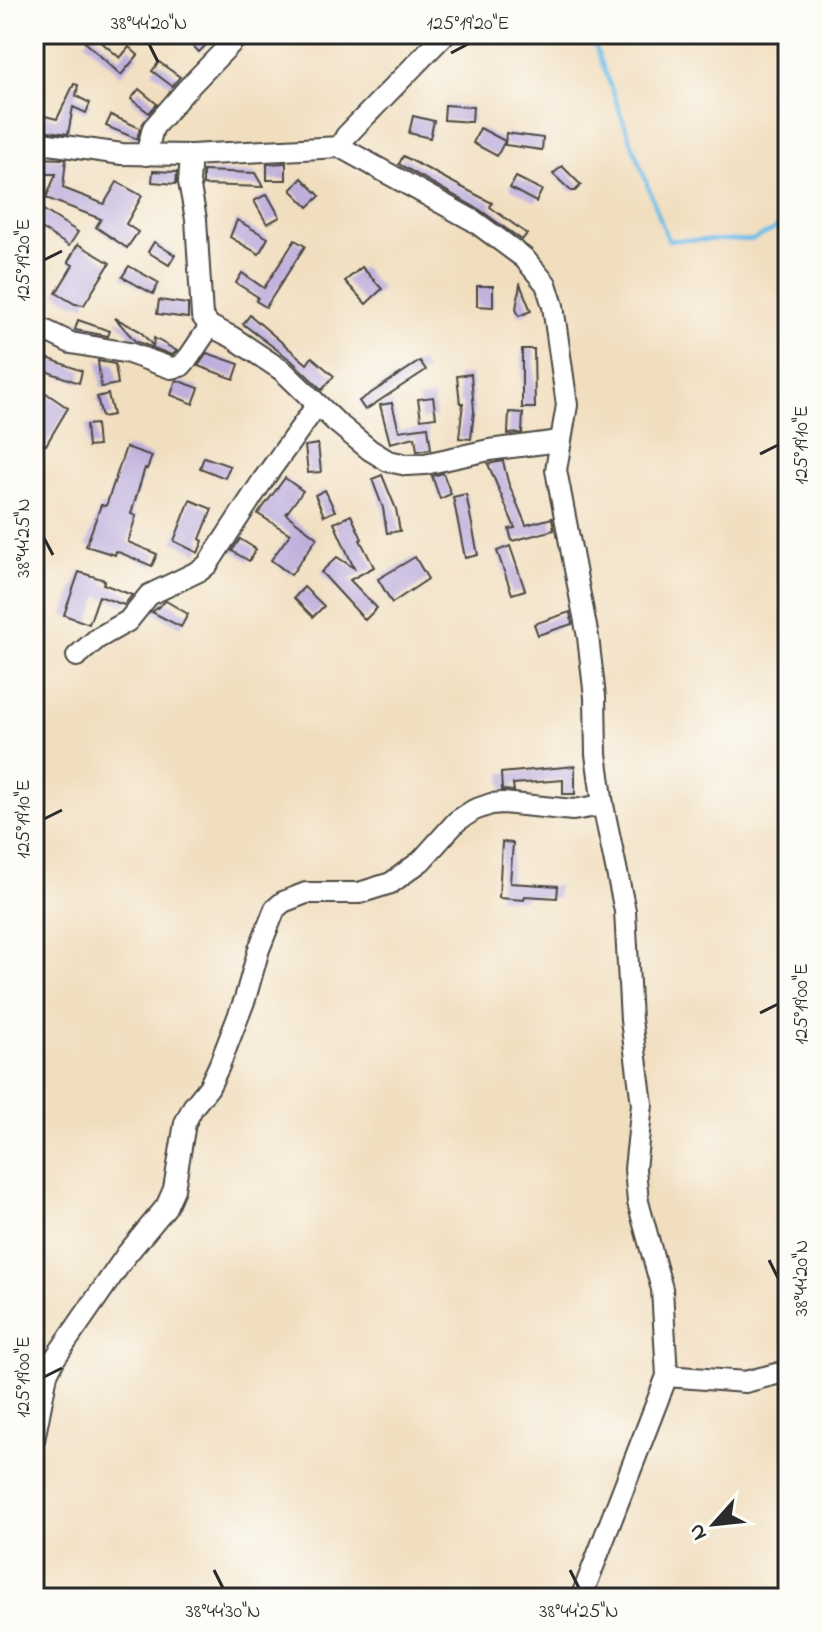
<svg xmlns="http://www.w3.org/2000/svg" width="822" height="1632" font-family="'Indie Flower',sans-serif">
  <rect width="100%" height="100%" fill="#fdfcf7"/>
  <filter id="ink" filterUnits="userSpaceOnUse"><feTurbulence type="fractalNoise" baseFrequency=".0125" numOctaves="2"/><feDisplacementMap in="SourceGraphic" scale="16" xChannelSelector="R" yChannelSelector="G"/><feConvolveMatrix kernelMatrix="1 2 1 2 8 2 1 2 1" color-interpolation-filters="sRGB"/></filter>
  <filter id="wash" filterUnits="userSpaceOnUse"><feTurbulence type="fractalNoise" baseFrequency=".006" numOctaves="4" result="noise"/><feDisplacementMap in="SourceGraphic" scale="32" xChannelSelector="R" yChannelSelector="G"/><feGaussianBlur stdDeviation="1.8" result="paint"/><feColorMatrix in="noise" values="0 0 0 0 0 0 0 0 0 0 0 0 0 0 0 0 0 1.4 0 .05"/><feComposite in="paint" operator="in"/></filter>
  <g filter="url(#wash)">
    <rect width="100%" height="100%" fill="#f1debf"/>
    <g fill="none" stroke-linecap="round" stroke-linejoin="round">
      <polyline stroke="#6ebee9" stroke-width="4" points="591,34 668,240 752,240 774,230 788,214"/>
    </g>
    <g id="blocks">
      <g fill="#beaedc">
        <polygon points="92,34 120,58 129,47 138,55 121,75 85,42"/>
        <polygon points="181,34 200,34 208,43 199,52"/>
        <polygon points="159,62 180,77 172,86 152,71"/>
        <polygon points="74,84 78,85 76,96 90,103 86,113 73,107 68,134 42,130 45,116 57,119"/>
        <polygon points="139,89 157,104 149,113 131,99"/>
        <polygon points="445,105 473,107 472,122 444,120"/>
        <polygon points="111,115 140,128 137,139 106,126"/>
        <polygon points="413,116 434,121 430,138 409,133"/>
        <polygon points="480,128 505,141 497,156 473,143"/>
        <polygon points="506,133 543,138 542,150 505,145"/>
        <polygon points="403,156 492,203 490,207 527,234 522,240 480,210 399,164"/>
        <polygon points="34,158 66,159 63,188 104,204 117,182 142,196 126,224 138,232 127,248 96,227 101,219 46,198 56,174 34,174"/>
        <polygon points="286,163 286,180 267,180 267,164"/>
        <polygon points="562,166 581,185 575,191 571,191 553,174"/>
        <polygon points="153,171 177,172 176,184 152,182"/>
        <polygon points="203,171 255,173 263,187 203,185"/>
        <polygon points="516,177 542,190 536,202 510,188"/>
        <polygon points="302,178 320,196 308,207 291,190"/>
        <polygon points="267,194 280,217 267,224 254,201"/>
        <polygon points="34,204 78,232 69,246 34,224"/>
        <polygon points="237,220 268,238 259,254 230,237"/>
        <polygon points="295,240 305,246 266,307 256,301 258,297 236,283 242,273 264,288"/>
        <polygon points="154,242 175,255 169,265 148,252"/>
        <polygon points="78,244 110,263 84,305 75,304 56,293 73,265 68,262"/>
        <polygon points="129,266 159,283 153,294 122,277"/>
        <polygon points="362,267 382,289 366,304 345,281"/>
        <polygon points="520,284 531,311 519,316 516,309"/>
        <polygon points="477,286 493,286 493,307 477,306"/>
        <polygon points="159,300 188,304 188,318 157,314"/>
        <polygon points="250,315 307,364 312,357 334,376 322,390 292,361 243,324"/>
        <polygon points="115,318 140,331 153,346 154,338 177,351 172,355 135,341"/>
        <polygon points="78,320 110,331 108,336 75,330"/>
        <polygon points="522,349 534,349 535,408 522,408"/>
        <polygon points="34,353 82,371 79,383 34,367"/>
        <polygon points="207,353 239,364 234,379 198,366"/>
        <polygon points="98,361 115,364 118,384 101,387"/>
        <polygon points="420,361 426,370 365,410 359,401"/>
        <polygon points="471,374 474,411 471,439 459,438 463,403 460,403 457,376"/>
        <polygon points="176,380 199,388 193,404 171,395"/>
        <polygon points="46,393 68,408 46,445 34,436 34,410"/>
        <polygon points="108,394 113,415 102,417 97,397"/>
        <polygon points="433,397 436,417 421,419 418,399"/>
        <polygon points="392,403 399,431 428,427 431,449 417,451 415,437 390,443 380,405"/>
        <polygon points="509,412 523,413 522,433 508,434"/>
        <polygon points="96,424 98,446 88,447 86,425"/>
        <polygon points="318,444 321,472 308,473 305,446"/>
        <polygon points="126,447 152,456 147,469 145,468 131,514 136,516 128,542 157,554 152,566 116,551 115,555 86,546 101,505 106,506"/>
        <polygon points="204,457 230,466 225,478 200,468"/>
        <polygon points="503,461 508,482 526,525 552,518 554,530 512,541 509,529 515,528 488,464"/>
        <polygon points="443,473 451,494 440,499 432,476"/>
        <polygon points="382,475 396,509 400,531 387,533 383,508 372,479"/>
        <polygon points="285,478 303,491 286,514 317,538 291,575 271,560 290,534 258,514"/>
        <polygon points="325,490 335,511 324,516 315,495"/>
        <polygon points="466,494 478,555 465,558 453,497"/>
        <polygon points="190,500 212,509 200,539 203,541 198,553 174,541"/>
        <polygon points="351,515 362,539 360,540 374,567 350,580 377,608 365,620 321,572 337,557 354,568 334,523"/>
        <polygon points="240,539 256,549 249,561 232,551"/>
        <polygon points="510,546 525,590 512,594 497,551"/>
        <polygon points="415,557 428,579 392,603 378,579"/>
        <polygon points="79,572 105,580 103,584 132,595 124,605 99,596 89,624 64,615"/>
        <polygon points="304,587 324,606 313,617 294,598"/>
        <polygon points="166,601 188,614 181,627 152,612"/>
        <polygon points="570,612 572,624 538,635 534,624"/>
        <polygon points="575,766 575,794 563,794 563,780 513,784 514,791 502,790 501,773"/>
        <polygon points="502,842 513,843 510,883 558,886 557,898 525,896 524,900 499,898"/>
      </g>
    </g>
  </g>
  <g filter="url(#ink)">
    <use href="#blocks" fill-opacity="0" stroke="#494641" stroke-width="2"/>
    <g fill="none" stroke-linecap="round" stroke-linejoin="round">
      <g stroke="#494641" stroke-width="24">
        <g id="minor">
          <polyline points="34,142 122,154 191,155 340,147 474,221 524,258 546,284 553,306 567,405 556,470 588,637 595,697 596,754 603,805 625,911 631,1020 642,1104 635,1169 638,1202 662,1289 667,1376 581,1598"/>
          <polyline points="340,147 346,136 445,34"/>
          <polyline points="146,155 153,128 186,90 240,34"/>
          <polyline points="191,155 189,182 196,219 202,316 210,326 232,337 283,371 336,422 370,450 388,461 407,465 425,464 489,450 560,441"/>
          <polyline points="34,325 71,343 129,353 171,368 181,366 189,357 210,326"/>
          <polyline points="77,656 98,638 128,621 149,595 201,570 208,564 263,480 317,405"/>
          <polyline points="667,1376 745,1382 788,1371"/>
          <polyline points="34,1440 47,1374 55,1358 127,1254 166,1207 174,1189 185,1123 193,1107 209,1087 219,1066 245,999 259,949 275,909 283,902 306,893 359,893 391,883 421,861 457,821 474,810 491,804 503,803 573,810 603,805"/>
        </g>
      </g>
      <use href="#minor" stroke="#fff" stroke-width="20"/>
    </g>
  </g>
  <path fill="none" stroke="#2b2b2b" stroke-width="3" d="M 149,44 L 158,62M 451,53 L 468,44M 44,260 L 62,251M 760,454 L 778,445M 44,538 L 53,555M 44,819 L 62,810M 760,1013 L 778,1004M 769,1260 L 778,1278M 44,1377 L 62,1368M 214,1570 L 223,1588M 570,1570 L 579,1588"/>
  <rect width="822" height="1632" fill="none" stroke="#fdfcf7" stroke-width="88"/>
  <g transform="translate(714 1524) rotate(243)" stroke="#fdfcf7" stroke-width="6" paint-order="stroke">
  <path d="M0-6L14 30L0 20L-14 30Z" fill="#2b2b2b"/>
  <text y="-12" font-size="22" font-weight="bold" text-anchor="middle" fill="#2b2b2b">N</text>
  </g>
  <rect x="44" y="44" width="734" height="1544" fill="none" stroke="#2b2b2b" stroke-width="3"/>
  <g font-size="20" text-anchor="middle" fill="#2b2b2b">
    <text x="149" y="29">38°44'20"N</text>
    <text x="468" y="29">125°19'20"E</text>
    <text transform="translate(22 260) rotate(-90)" y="7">125°19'20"E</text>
    <text transform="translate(800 445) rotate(-90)" y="7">125°19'10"E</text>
    <text transform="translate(22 538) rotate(-90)" y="7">38°44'25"N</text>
    <text transform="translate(22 819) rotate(-90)" y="7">125°19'10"E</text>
    <text transform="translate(800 1004) rotate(-90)" y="7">125°19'00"E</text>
    <text transform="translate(800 1278) rotate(-90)" y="7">38°44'20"N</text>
    <text transform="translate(22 1377) rotate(-90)" y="7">125°19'00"E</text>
    <text x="223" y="1617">38°44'30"N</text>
    <text x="579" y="1617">38°44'25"N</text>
  </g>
</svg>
